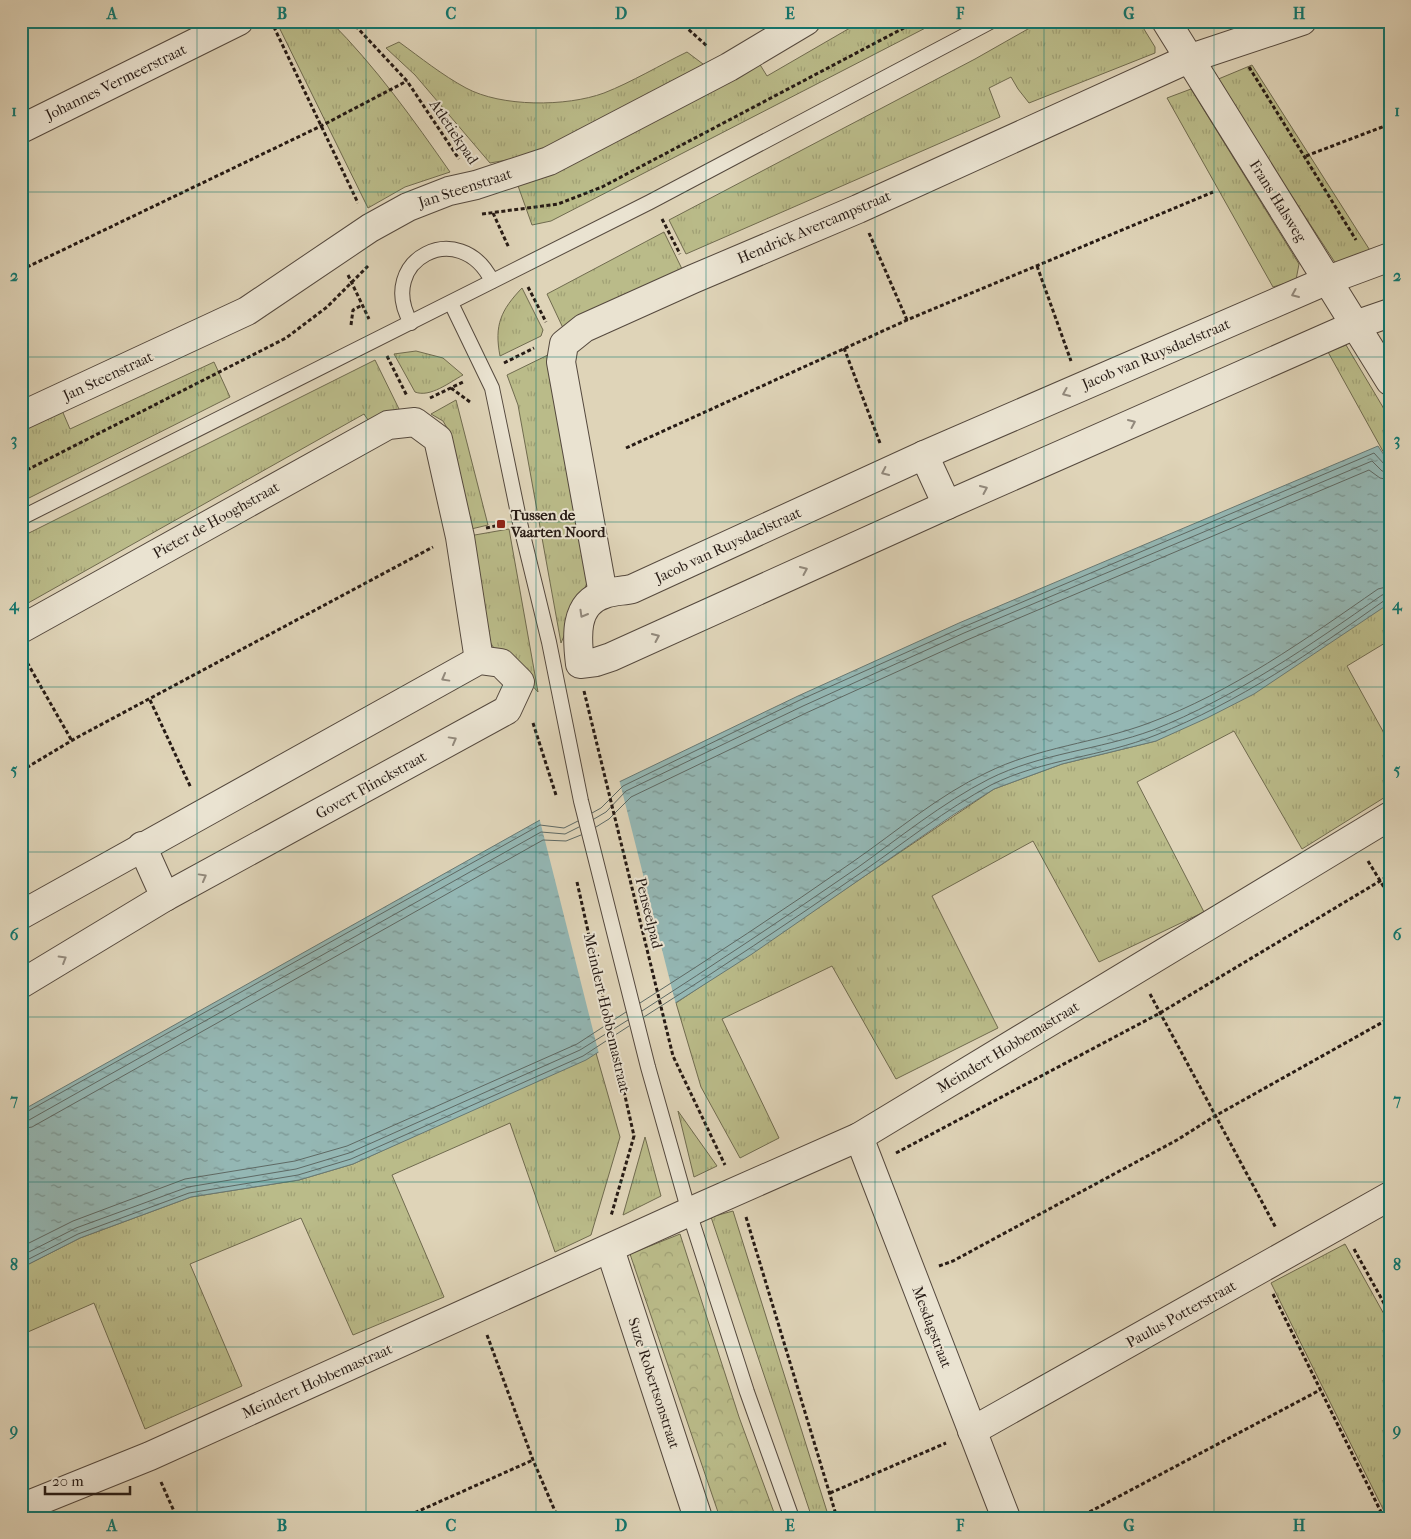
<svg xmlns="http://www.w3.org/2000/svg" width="1411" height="1539" font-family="'IM FELL French Canon',serif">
  <defs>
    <pattern id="grass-tufts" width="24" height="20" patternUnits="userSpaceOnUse" patternTransform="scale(1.25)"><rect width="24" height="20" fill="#babb89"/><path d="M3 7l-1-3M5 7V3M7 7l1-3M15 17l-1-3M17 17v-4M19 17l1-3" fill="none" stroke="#a0a075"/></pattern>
    <pattern id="forest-crowns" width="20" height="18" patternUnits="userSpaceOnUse" patternTransform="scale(1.25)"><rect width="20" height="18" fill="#babb89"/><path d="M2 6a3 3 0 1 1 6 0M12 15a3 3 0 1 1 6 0" fill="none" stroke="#a0a075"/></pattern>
    <pattern id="water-ripples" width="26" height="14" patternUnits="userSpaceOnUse" patternTransform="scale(1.25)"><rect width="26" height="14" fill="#94b7b4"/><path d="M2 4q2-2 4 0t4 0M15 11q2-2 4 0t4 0" fill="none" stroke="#799491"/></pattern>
  </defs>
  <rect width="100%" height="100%" fill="#dfd4b8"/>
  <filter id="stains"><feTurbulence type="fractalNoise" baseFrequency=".004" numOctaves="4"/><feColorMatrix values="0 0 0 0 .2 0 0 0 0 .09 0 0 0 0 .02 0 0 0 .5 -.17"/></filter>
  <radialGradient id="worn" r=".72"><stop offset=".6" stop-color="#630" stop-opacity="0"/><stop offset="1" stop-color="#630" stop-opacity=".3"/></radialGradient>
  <g fill="url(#grass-tufts)" stroke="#706b4f">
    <path d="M 276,21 L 330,21 C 376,67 413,119 450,172 L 405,187 L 368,208 Z"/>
    <polygon points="862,21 939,21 551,221 532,225 517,183 759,63 767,76"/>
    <polygon points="1042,21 1139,21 1155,47 1155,53 1029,103 1018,89 1011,77 989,88 1000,117 686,254 669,220 975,59"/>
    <path d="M 399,42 C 421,58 442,75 466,88 C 501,107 566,107 604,93 C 632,82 660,65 687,52 L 707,67 L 535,155 L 490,163 L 415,75 L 386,48 Z"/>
    <polygon points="1252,65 1371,252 1336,264 1216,80"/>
    <polygon points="1191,89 1299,264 1296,280 1273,287 1167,98"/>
    <polygon points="664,232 683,271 563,328 547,294"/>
    <path d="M 522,288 L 543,330 L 541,336 L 500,356 C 494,325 501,310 522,288 Z"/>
    <polygon points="1346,345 1390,419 1390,464 1328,352"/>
    <path d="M 416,351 L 443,358 L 463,375 C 450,382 430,398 415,392 L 394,354 Z"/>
    <polygon points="552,353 590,576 561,643 518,405 507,375"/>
    <polygon points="375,360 400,411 370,423 364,414 21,607 21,537"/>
    <polygon points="214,362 230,397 21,502 21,426 61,408 70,429"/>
    <polygon points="456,400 488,525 467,530 450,433 443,421 431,414"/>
    <polygon points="509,529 538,692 518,670 497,653 485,634 469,536"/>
    <polygon points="1390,603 1390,640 1347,666 1390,744 1390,794 1302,849 1234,731 1137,782 1204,912 1099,962 1033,841 932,896 998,1028 896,1079 832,966 722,1019 779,1138 740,1158 701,1087 676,1003 994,789 1062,764 1156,741"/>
    <polygon points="596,1053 620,1137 591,1235 555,1252 510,1123 392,1175 444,1297 353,1335 301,1218 190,1264 242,1386 145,1429 94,1303 21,1335 21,1268 80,1238 191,1197 299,1180 353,1164"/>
    <polygon points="678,1111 717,1166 694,1177"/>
    <polygon points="645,1137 661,1196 623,1215"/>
    <polygon points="733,1211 829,1518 812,1518 711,1217"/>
    <polygon points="1345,1244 1390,1325 1390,1510 1385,1513 1271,1283"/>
  </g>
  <polygon fill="url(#forest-crowns)" stroke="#706b4f" points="680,1234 739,1417 776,1518 720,1518 630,1254"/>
  <polygon fill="url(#water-ripples)" stroke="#687974" points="1378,446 1390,464 1390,603 1254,694 1207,718 1156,741 1062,764 994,789 953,815 752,954 586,1060 353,1164 299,1180 191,1197 80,1238 21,1268 21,1111 540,820 564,823 598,804 619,782 798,696 959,623"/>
  <polygon fill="#dfd4b8" points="619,779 676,1005 599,1054 539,817 563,820 596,802"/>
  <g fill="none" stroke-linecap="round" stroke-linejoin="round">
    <g stroke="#5e6964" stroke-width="1">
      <polyline points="592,813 601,808 623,786 800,700 961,628 1374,453 1385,465 1390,466"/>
      <polyline points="594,819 606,812 626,791 803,706 964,633 1372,461 1382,471 1390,472"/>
      <polyline points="596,827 609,819 631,797 806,713 967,640 1369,470 1380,478 1390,480"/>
      <path d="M 640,1003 C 712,957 784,910 854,861 C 897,831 939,795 986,773 C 1038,747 1096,743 1149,723 C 1232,692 1306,639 1378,589 L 1390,586"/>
      <path d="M 642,1011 C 715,964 786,917 857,868 C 899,838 942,803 989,779 C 1041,753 1099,750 1153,730 C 1236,697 1309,646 1382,595 L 1390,593"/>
      <path d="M 644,1017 C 718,970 790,922 862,872 C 904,843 946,809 991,785 C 1043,759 1102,757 1156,735 C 1239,702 1312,652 1385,600 L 1390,600"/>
      <polyline points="21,1115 540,825 564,828 578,821"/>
      <polyline points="21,1122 29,1120 541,832 565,834 579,827"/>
      <polyline points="21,1129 32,1127 543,840 566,841 581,835"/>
      <polyline points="21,1247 73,1221 185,1179 295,1161 347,1146 577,1044 626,1012"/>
      <polyline points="21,1256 76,1228 188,1187 296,1169 349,1153 580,1050 628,1020"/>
      <polyline points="21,1263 78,1234 189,1193 298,1175 351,1159 583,1056 629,1026"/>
    </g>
    <g stroke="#55493e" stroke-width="16">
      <g id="lane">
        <polyline points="451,303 492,388 520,523 549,642 581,801 648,1067 689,1212 747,1392 792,1518"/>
        <path d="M 411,323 C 375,260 460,216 492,281"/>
        <polyline points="21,518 650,202 992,21"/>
      </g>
    </g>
    <g stroke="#55493e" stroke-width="30">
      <g id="street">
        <polyline points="1166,21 1390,381"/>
        <polyline points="21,129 239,21"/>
        <path d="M 1390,257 L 1328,280 L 924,455 L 632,589 C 623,591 613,591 605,594 C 573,603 577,639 580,664 L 596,662 L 611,657 L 947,505 L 1355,325 L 1390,313"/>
        <polyline points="21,416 247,311 370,228 408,207 449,191 476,185 549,161 729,67 806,21"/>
        <polyline points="924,455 947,505"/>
        <polyline points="603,594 561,362 564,344 584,328 693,279 858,209 1188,59 1302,21"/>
        <polyline points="21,629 388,425 415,422 438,439 460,537 479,660"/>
        <polyline points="142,846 165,897"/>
        <polyline points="21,915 479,660 501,663 520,682 507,710 165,897 21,984"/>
        <polyline points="859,1137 1006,1518"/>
        <polyline points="610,1249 698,1518"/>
        <polyline points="972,1431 1390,1196"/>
        <polyline points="21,1508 150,1456 689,1212 859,1137 1390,816"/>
      </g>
    </g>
    <g stroke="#271b15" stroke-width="3" stroke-dasharray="4 2.5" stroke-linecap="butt">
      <polyline points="271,21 358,203"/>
      <polyline points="351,21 407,81 459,159"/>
      <polyline points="679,21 707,46"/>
      <polyline points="1249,67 1356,240"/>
      <polyline points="1306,156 1390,124"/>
      <polyline points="493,213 509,248"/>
      <polyline points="482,214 558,204 602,187 917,21"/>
      <polyline points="662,219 680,254"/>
      <polyline points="869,233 907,320"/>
      <polyline points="1037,266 1071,361"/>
      <polyline points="21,270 321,126 407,81"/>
      <polyline points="348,275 369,319"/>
      <polyline points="528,287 546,322"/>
      <polyline points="351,325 353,310 362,305"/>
      <polyline points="844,348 880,443"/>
      <polyline points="387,356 407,396"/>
      <polyline points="504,363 534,348"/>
      <polyline points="451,388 470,402"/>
      <polyline points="430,398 465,381"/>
      <polyline points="626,448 907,320 1213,192"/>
      <polyline points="21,473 286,338 327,307 368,266"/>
      <polyline points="486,528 500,525"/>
      <polyline points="24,657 72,741"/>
      <polyline points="584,691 673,1056 725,1165"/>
      <polyline points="150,700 191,788"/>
      <polyline points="533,723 556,795"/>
      <polyline points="21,771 76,738 433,547"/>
      <polyline points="1368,861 1390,897"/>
      <polyline points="577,882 634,1136 611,1216"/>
      <polyline points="1150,994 1276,1228"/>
      <polyline points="896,1153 1160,1013 1390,875"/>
      <polyline points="746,1217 837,1518"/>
      <polyline points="1354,1249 1390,1314"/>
      <polyline points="939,1266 953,1261 1177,1140 1215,1116 1390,1018"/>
      <polyline points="1273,1294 1384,1518"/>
      <polyline points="487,1335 533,1460 558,1518"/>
      <polyline points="161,1482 177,1518"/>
      <polyline points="830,1493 946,1443"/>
      <polyline points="403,1518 533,1460"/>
      <polyline points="1078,1518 1320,1390"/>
    </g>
    <use href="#lane" stroke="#eae3d1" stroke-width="14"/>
    <use href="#street" stroke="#eae3d1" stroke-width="28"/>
  </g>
  <defs><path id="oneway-chevron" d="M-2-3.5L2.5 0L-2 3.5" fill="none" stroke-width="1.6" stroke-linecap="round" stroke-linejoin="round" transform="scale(1.25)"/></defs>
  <g stroke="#92897c">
    <use href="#oneway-chevron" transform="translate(1295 294) rotate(157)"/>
    <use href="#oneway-chevron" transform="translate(1066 393) rotate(157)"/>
    <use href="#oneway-chevron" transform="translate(1132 423) rotate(-24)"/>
    <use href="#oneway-chevron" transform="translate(885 472) rotate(155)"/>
    <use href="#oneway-chevron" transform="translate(984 489) rotate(-24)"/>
    <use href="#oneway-chevron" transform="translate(804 570) rotate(-24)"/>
    <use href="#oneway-chevron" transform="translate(583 614) rotate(120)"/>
    <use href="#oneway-chevron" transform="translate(656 637) rotate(-24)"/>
    <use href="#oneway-chevron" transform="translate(445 678) rotate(151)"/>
    <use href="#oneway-chevron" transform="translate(453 740) rotate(-29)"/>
    <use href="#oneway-chevron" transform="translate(203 877) rotate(-29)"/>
    <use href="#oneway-chevron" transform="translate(63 959) rotate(-31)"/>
  </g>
  <path fill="none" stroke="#0f766e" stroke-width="1" stroke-opacity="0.55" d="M 197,21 L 197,1518M 366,21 L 366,1518M 536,21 L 536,1518M 706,21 L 706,1518M 875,21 L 875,1518M 1044,21 L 1044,1518M 1214,21 L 1214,1518M 21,192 L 1390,192M 21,357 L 1390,357M 21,522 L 1390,522M 21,687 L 1390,687M 21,852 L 1390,852M 21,1017 L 1390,1017M 21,1182 L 1390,1182M 21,1347 L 1390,1347"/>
  <rect fill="#8f2418" stroke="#eae3d1" stroke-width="2" x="496" y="519" width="10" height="10" rx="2.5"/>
  <g text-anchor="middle" stroke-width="4" stroke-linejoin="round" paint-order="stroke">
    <g font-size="15" fill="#271b15" stroke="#eae3d1">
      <text transform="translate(116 82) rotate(-26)" y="5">Johannes Vermeerstraat</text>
      <text transform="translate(454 132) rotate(56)" y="5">Atletiekpad</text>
      <text transform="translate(465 188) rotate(-18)" y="5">Jan Steenstraat</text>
      <text transform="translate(1278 201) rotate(58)" y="5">Frans Halsweg</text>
      <text transform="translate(814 227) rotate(-23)" y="5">Hendrick Avercampstraat</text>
      <text transform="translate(1156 354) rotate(-23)" y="5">Jacob van Ruysdaelstraat</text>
      <text transform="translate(108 376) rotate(-25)" y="5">Jan Steenstraat</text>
      <text transform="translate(216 520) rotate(-29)" y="5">Pieter de Hooghstraat</text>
      <text transform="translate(728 545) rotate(-25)" y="5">Jacob van Ruysdaelstraat</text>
      <text transform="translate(371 785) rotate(-29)" y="5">Govert Flinckstraat</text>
      <text transform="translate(649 913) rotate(76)" y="5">Penseelpad</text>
      <text transform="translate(607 1013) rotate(77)" y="5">Meindert Hobbemastraat</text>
      <text transform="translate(1008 1047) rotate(-31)" y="5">Meindert Hobbemastraat</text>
      <text transform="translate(1181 1314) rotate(-29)" y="5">Paulus Potterstraat</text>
      <text transform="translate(932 1327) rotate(69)" y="5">Mesdagstraat</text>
      <text transform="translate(317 1381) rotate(-24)" y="5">Meindert Hobbemastraat</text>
      <text transform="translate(654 1383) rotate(72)" y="5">Suze Robertsonstraat</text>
    </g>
    <g font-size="15" font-weight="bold" fill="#271b15" stroke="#eae3d1" text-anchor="start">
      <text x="511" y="520">Tussen de<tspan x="511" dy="17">Vaarten Noord</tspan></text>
    </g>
  </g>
  <rect width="1411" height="1539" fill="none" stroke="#dfd4b8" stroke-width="55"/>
  <path d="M45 1486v8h85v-8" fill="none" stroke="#271b15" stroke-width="2.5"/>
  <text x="52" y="1486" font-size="15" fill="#271b15" stroke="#eae3d1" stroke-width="4" paint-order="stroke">20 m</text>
  <rect x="28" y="28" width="1356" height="1484" fill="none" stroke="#0f766e" stroke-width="2"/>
  <g font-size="16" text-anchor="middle" font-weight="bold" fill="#0f766e">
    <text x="112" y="19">A</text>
    <text x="282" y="19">B</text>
    <text x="451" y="19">C</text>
    <text x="621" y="19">D</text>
    <text x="790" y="19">E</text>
    <text x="960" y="19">F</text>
    <text x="1129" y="19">G</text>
    <text x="1299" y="19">H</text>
    <text x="14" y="116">1</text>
    <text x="1397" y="116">1</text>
    <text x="14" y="281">2</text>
    <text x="1397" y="281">2</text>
    <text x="14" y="445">3</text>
    <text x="1397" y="445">3</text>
    <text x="14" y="610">4</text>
    <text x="1397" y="610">4</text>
    <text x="14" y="775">5</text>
    <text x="1397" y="775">5</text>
    <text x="14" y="940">6</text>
    <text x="1397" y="940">6</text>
    <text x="14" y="1105">7</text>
    <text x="1397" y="1105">7</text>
    <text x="14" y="1270">8</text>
    <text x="1397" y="1270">8</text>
    <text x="14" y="1435">9</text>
    <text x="1397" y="1435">9</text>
    <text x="112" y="1531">A</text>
    <text x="282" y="1531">B</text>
    <text x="451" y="1531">C</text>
    <text x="621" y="1531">D</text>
    <text x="790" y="1531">E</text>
    <text x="960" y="1531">F</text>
    <text x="1129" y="1531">G</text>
    <text x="1299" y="1531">H</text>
  </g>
  <rect width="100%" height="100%" filter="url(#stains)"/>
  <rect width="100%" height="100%" fill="url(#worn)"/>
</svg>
